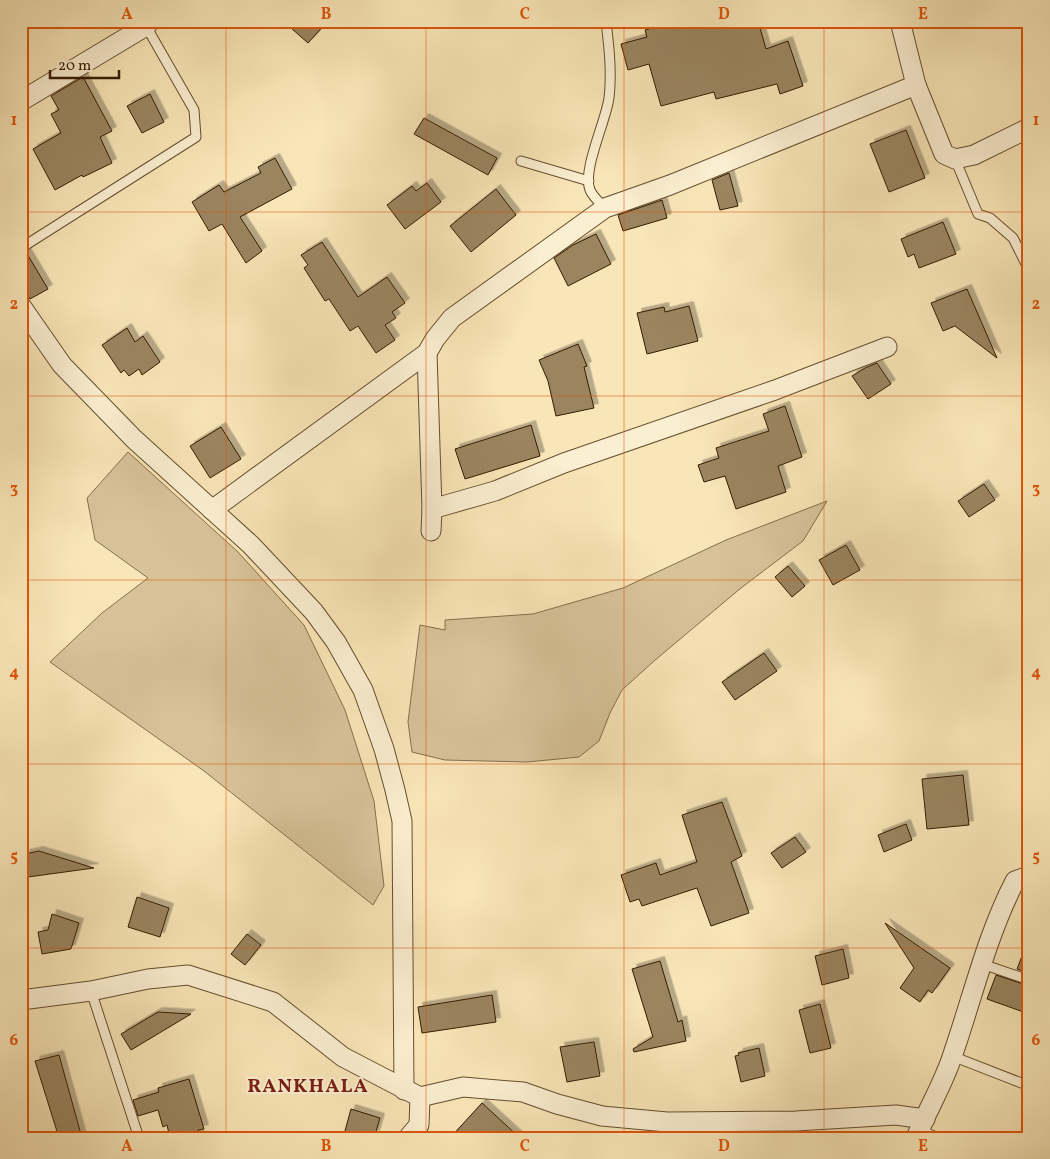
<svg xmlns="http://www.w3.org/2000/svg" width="1050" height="1159" font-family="Vollkorn,serif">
  <defs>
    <filter id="shadow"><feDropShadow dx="4.5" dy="-4.5" stdDeviation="0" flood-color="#0004"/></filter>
  </defs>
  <rect width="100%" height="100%" fill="#f9e6b8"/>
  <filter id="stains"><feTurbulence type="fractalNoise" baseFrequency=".004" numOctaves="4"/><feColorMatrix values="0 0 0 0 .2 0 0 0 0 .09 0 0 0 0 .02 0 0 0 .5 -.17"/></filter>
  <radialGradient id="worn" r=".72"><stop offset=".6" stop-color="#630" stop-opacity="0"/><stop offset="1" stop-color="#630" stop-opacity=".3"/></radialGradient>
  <g fill="#d8c399" stroke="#866f4c">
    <polygon points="128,452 238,552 304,625 345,710 374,801 384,886 373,905 204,771 50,662 102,613 148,578 95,540 87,498"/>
    <polygon points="827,501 803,541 741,588 654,661 622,690 610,713 599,741 579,757 527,762 445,760 412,752 408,722 420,625 445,630 445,620 533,614 623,588 726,540"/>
  </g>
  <g fill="#9a8560" stroke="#341b00" filter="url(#shadow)">
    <polygon points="283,21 328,21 308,43"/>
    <polygon points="679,21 758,21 766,49 788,41 803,86 780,94 777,84 716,99 714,92 661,106 649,64 628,70 621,44 647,37 645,30"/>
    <polygon points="83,77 112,131 100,137 112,163 83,177 82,175 55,190 33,149 61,133 51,114 59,110 51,96"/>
    <polygon points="150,94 164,122 142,133 127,106"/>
    <polygon points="424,118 497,158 488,175 414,134"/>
    <polygon points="906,130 925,178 889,192 870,144"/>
    <polygon points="275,158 292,189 240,217 262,251 246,263 222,224 209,231 192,202 219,185 224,192 261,173 258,167"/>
    <polygon points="729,173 738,206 720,210 712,180"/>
    <polygon points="427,183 441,202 405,229 387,205 412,186 416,191"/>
    <polygon points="496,189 516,215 471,252 450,226"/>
    <polygon points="662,200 667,218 623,231 618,215"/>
    <polygon points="943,222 956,254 919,268 914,254 908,257 901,239"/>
    <polygon points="596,234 611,264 568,286 554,258 573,245"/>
    <polygon points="322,242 358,297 387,277 405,303 392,312 396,318 385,325 395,340 376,353 358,326 350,331 329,299 325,301 304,268 308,265 301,255"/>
    <polygon points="26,252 48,289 30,299 21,284 21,254"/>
    <polygon points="967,289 997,358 955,326 943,331 931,303"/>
    <polygon points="689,306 698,341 647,354 637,313 664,307 665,312"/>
    <polygon points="127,328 135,342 143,336 160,362 142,375 139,369 129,376 124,370 121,373 102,345"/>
    <polygon points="578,344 587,366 584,367 594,408 556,416 548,381 539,360"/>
    <polygon points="877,363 891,384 868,399 852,376 865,368"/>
    <polygon points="785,406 802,457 778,466 786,492 736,509 725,476 704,482 698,465 719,458 716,448 769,431 763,414"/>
    <polygon points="531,425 540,456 465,479 455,449"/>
    <polygon points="221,427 241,459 210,478 190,446"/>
    <polygon points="984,484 995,500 969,517 958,501"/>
    <polygon points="846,545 860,570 833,585 819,560"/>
    <polygon points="788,566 805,586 792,597 775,577"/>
    <polygon points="764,653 777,671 735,700 722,682"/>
    <polygon points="963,775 969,825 927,829 922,779"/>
    <polygon points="722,802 742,856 731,862 749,913 711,926 697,888 642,906 639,899 630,902 621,875 656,863 660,875 697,862 682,815"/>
    <polygon points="906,824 912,840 884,852 878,835"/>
    <polygon points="795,837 806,852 782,868 771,853"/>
    <polygon points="39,851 94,868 28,877 25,854"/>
    <polygon points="137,897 169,908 160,937 128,927"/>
    <polygon points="52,914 79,923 71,949 42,954 38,932 48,930"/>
    <polygon points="885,923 950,968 932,993 928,990 920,1002 900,988 914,968"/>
    <polygon points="247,934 261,945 245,965 231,954"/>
    <polygon points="1027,943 1029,943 1029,973 1017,969"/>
    <polygon points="843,949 849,978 822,985 815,956"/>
    <polygon points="660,961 678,1022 682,1020 686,1041 634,1052 633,1049 653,1037 632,969"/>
    <polygon points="996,975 1029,986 1029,1014 987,999"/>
    <polygon points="492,995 496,1022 422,1033 418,1007"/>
    <polygon points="820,1004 831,1048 810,1053 799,1010"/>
    <polygon points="158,1012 191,1014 131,1050 121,1034"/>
    <polygon points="594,1042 600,1076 567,1082 560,1047"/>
    <polygon points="759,1048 765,1076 741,1082 735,1056 739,1055 738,1053"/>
    <polygon points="59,1055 82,1138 59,1138 35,1061"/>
    <polygon points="189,1079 204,1129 198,1130 200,1138 170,1138 167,1125 163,1127 158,1110 138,1116 133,1100 159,1092 158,1088"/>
    <polygon points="482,1103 520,1138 450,1138"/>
    <polygon points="351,1109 380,1118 375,1135 368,1133 367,1138 343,1138"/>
  </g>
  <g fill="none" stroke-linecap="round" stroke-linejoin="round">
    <g stroke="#654e2e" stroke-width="11">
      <g id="lane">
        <polyline points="955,159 978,214 990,218 1013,238 1029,270"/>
        <polyline points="521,161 589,181"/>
        <path d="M 605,208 C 600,203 593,197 590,190 C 582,170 606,121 609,98 C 612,72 609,47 606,21"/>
        <polyline points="21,248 196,137 194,110 146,26"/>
        <polyline points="982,964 1029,980"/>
        <polyline points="91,991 137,1132"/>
        <polyline points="952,1056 1029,1086"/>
        <polyline points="919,1130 939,1138"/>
      </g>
    </g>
    <g stroke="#654e2e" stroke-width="21">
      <g id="street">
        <polyline points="900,21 916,85 944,154 955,159 974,155 1029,128"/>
        <polyline points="21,101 146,26 150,21"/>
        <polyline points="21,306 62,365 134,439 251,545 314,612 336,642 363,690 384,749 395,790 402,821 404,1090"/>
        <polyline points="427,353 432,509 431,531"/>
        <polyline points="432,509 495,491 564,463 775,390 887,347"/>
        <polyline points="212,510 427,353 435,339 452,318 605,208 670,185 916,85"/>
        <polyline points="21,1000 91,991 148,979 188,975 273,1002 343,1057 420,1097 463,1087 523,1092 557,1104 602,1116 667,1122 796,1121 896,1115 925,1119"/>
        <polyline points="408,1138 419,1125 420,1097"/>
        <path d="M 916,1138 C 927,1110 944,1083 953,1054 C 973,996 987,935 1015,881 L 1029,876"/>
      </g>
    </g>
    <use href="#lane" stroke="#fbefd1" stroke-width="9"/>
    <use href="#street" stroke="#fbefd1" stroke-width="19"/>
  </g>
  <path fill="none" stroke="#df560b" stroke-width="1" stroke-opacity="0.55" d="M 226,21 L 226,1138M 426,21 L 426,1138M 624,21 L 624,1138M 824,21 L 824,1138M 21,212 L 1029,212M 21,396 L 1029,396M 21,580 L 1029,580M 21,764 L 1029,764M 21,948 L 1029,948"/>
  <g text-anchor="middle" stroke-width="4" stroke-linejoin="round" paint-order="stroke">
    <g font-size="20" font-weight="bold" letter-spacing="1" fill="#7a1f14" stroke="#fbefd1">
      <text x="308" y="1092">RANKHALA</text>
    </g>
  </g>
  <rect width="1050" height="1159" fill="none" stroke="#f9e6b8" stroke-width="55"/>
  <path d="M50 70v8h69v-8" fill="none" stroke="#341b00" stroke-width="2.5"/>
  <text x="58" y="70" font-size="15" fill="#341b00" stroke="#fbefd1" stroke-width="4" paint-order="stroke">20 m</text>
  <rect x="28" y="28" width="994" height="1104" fill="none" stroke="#df560b" stroke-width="2"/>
  <g font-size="16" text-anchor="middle" font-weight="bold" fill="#df560b">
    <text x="127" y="19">A</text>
    <text x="326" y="19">B</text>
    <text x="525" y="19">C</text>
    <text x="724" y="19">D</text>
    <text x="923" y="19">E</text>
    <text x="14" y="125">1</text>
    <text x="1036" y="125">1</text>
    <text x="14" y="309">2</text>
    <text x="1036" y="309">2</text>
    <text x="14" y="493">3</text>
    <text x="1036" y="493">3</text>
    <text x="14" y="677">4</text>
    <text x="1036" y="677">4</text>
    <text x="14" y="861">5</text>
    <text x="1036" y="861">5</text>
    <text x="14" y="1045">6</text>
    <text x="1036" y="1045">6</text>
    <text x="127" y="1151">A</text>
    <text x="326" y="1151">B</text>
    <text x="525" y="1151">C</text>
    <text x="724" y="1151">D</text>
    <text x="923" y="1151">E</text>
  </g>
  <rect width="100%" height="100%" filter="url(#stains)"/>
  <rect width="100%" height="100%" fill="url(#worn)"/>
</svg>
